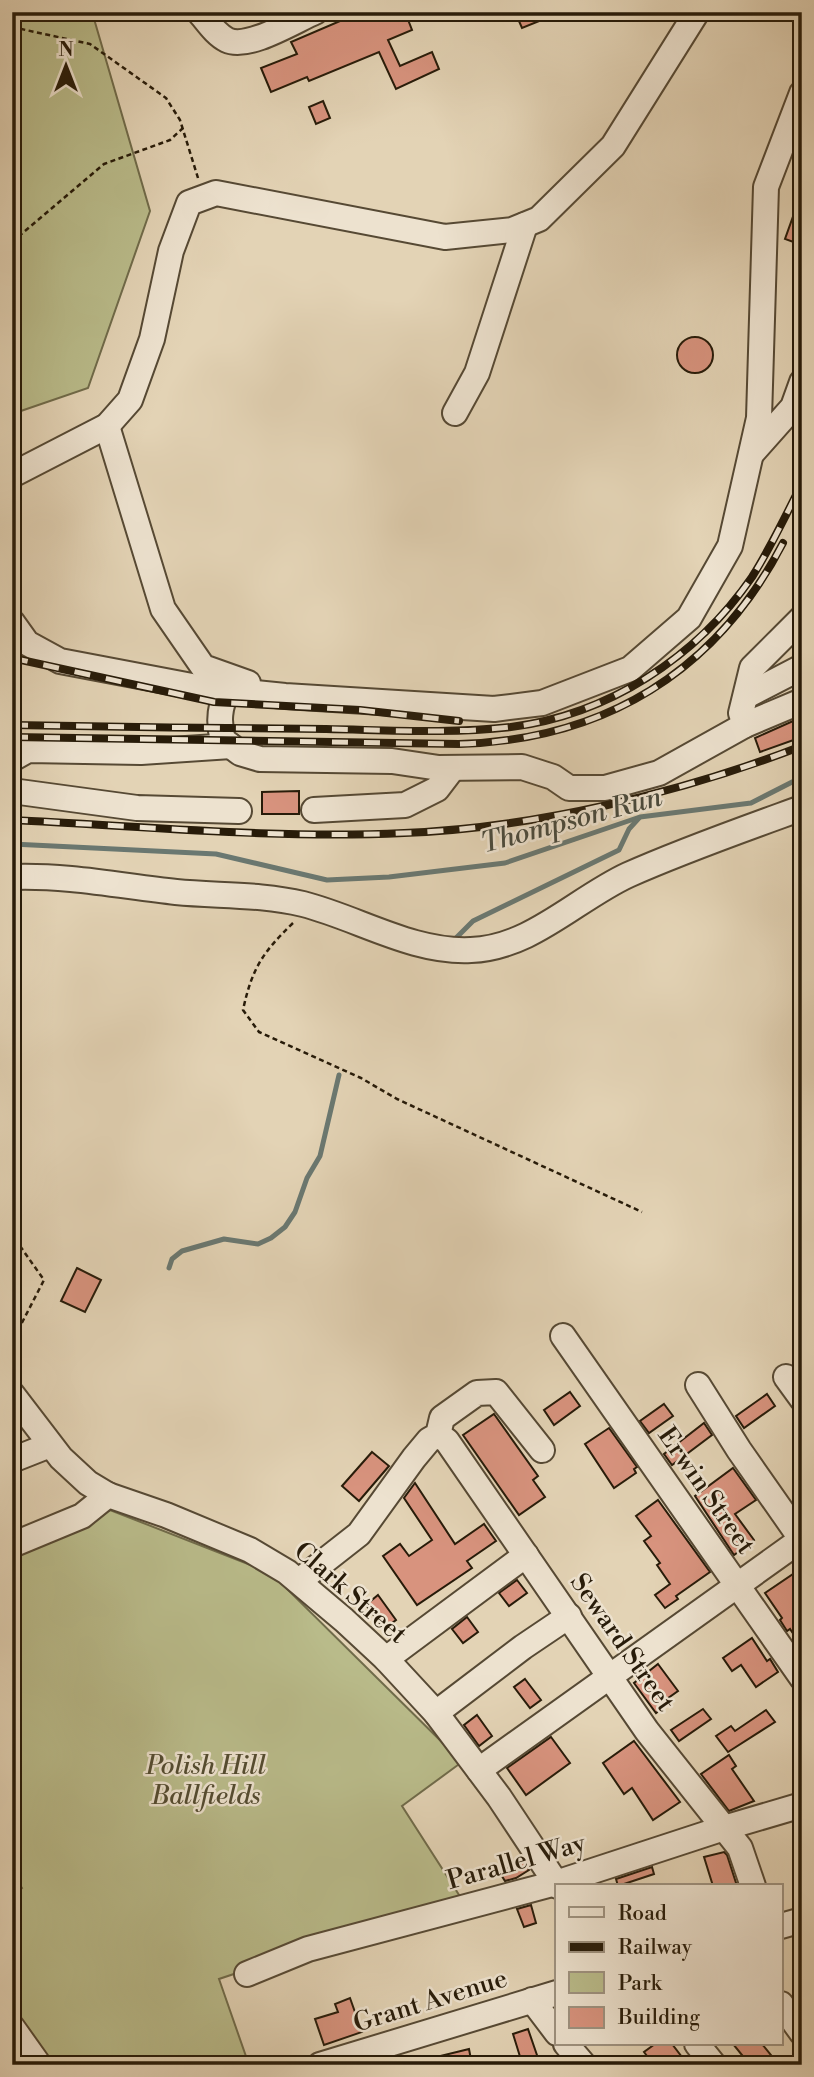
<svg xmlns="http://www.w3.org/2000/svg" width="814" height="2077" font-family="'Libre Bodoni',serif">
  <rect width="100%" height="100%" fill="#e3d3b5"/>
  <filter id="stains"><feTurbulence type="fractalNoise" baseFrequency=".00286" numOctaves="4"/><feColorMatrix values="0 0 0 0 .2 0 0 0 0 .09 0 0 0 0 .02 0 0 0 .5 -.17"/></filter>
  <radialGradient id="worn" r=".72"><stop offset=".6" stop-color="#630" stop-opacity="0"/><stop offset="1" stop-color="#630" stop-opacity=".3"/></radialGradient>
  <g fill="#b9bb8a" stroke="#706b4a" stroke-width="2">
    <polygon points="12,12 92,12 150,211 88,388 12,414"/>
    <polygon points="110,1510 271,1573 462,1762 402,1806 461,1898 219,1979 249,2065 48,2065 12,2017 12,1897 22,1888 12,1873 12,1552"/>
  </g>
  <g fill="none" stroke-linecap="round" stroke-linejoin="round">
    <g stroke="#6a7871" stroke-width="5">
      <polyline points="12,844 216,854 327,880 389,877 505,863 640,817 751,803 802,777"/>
      <polyline points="456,938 473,921 619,850 629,829 639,818"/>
      <polyline points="169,1268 172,1259 182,1251 224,1239 258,1244 271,1238 285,1227 295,1212 307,1178 320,1156 339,1075"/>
    </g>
  </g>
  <g fill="#d8937e" stroke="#271b09" stroke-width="2">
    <polygon points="361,12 405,12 412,30 388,40 400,66 432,52 439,69 396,89 379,52 309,81 307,77 271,92 261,68 297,54 291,42"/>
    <polygon points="515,12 559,12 559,13 522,28"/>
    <polygon points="323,101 330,118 316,124 309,107"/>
    <polygon points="800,197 802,198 802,245 785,239"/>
    <circle cx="695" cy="355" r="18"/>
    <polygon points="802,717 802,737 760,752 755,738"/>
    <polygon points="299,791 299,814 262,814 262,792"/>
    <polygon points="77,1268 101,1280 85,1312 61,1301"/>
    <polygon points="570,1392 580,1406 554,1425 544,1410"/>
    <polygon points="767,1394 775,1406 744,1428 736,1416"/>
    <polygon points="664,1404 673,1416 649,1433 640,1421"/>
    <polygon points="494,1414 538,1476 533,1480 545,1497 519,1515 463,1435"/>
    <polygon points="704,1423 712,1435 672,1465 664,1454"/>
    <polygon points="609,1428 637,1467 634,1469 636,1473 614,1488 585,1444"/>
    <polygon points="372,1452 389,1466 359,1501 342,1486"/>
    <polygon points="733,1468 756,1500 735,1514 754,1540 734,1555 695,1496"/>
    <polygon points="415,1483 455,1544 484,1524 496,1541 467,1561 472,1568 417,1605 383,1556 400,1544 409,1556 432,1540 404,1498"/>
    <polygon points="658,1500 710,1572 676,1596 678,1599 665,1608 655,1595 670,1584 657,1565 660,1563 644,1541 651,1536 636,1516"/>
    <polygon points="802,1568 802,1647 790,1629 787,1631 780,1620 782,1618 765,1593"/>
    <polygon points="517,1580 527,1593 509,1606 499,1593"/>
    <polygon points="378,1595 396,1620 384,1629 366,1605"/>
    <polygon points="467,1617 478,1632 463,1643 452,1629"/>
    <polygon points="752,1638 767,1661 770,1659 778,1672 756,1687 741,1665 732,1671 723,1658"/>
    <polygon points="658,1664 678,1691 664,1701 667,1705 656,1713 634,1683"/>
    <polygon points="525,1679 541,1700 530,1708 514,1687"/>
    <polygon points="703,1709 711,1719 679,1741 671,1730"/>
    <polygon points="766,1710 775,1722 728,1752 716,1736 731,1726 735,1731"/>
    <polygon points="477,1715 492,1736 479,1746 464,1725"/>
    <polygon points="551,1737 570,1763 526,1795 507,1768"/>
    <polygon points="634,1741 680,1802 653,1820 632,1788 624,1794 603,1763"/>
    <polygon points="729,1755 736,1766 732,1769 754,1801 729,1811 701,1774"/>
    <polygon points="724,1852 727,1855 737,1886 713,1886 704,1857"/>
    <polygon points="522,1859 529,1870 516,1878 505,1881 500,1873"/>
    <polygon points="652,1867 654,1874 618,1886 616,1879"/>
    <polygon points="531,1905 536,1923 524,1927 517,1909"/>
    <polygon points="350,1998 362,2032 324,2045 315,2019 338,2012 335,2004"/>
    <polygon points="528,2029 538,2058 522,2063 513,2034"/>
    <polygon points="655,2044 672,2044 688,2065 654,2065 644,2052"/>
    <polygon points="733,2044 762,2044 779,2065 750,2065"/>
    <polygon points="469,2049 472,2065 425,2065 424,2060"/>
  </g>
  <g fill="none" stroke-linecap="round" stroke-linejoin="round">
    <g stroke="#564934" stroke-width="28">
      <g id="minor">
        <path d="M 199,12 C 207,21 215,34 227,40 C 248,50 294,21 315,12"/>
        <polyline points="455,413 477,373 525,225"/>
        <polyline points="107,426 163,609 203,667 248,683"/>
        <polyline points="753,452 793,407 802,382"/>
        <polyline points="12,475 107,426 130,400 152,339 171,251 189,203 216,193 445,237 512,230 539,219 613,146 697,12"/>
        <polyline points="12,622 27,643 60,661 197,687 285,696 494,709 542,703 630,669 689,618 730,546 759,418 766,187 802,93"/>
        <path d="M 228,690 C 219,707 218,722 223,740 L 240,753 L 260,759 L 392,761 L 439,768 L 522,767 L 553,777 L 569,788 L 605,788 L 659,773 L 745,725 L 802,701"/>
        <polyline points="746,696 802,667"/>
        <polyline points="745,725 741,713 752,668 802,618"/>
        <polyline points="12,759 28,750 141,752 231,746"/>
        <polyline points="12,791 137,808 239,811"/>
        <polyline points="314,810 405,805 437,789 453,768"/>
        <path d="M 12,877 C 67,875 121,886 176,892 C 218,896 262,894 303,904 C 358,918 413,953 471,950 C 531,948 576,899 628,875 C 684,850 744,829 802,808"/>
        <polyline points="563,1336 802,1678"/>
        <polyline points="786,1377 802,1399"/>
        <polyline points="698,1385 739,1450 802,1540"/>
        <polyline points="12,1394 61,1458 88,1483 108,1495 166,1515 250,1550 287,1572 344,1620 386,1659 436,1713 499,1797 558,1886"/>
        <polyline points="438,1435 447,1441 647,1731 740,1848 753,1886"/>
        <polyline points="12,1460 50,1445"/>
        <polyline points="12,1545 82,1516 108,1495"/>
        <polyline points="299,1581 359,1534 414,1458 429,1440 438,1435 442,1418 477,1393 496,1392 542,1450"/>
        <polyline points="386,1659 526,1555"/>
        <polyline points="436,1713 523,1647 569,1616"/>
        <polyline points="479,1770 802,1539"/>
        <polyline points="781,1926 802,1920"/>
        <polyline points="247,1974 308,1949 556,1883 724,1828 802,1805"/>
        <polyline points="532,2000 557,2033"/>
        <polyline points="781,2004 802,2033"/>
        <polyline points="12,2027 39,2065"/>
        <polyline points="566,2044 584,2065"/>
        <polyline points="697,2044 714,2065"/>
        <polyline points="320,2065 557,1993"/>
      </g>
    </g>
    <g stroke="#271b09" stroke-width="2.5" stroke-dasharray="5 3.5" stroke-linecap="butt">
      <polyline points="12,27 90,44 166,98 180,120 198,178"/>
      <polyline points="12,242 104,164 170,140 183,128"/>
      <path d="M 293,923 C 263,952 252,968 243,1010 L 259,1032 L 361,1078 L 397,1099 L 642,1212"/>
      <polyline points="12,1243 20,1246 44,1280 12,1342"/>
    </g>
    <use href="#minor" stroke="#ede2cf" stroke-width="24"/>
    <g stroke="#271b09" stroke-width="8">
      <g id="rail">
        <polyline points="12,658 214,702 360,710 459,721"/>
        <path d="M 12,725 C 117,727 221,728 326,729 C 387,730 450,734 511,727 C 608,715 697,657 752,577 C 771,547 786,515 802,483"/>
        <path d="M 12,737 L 459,744 C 604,740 716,672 783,543"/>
        <path d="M 12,820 C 141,826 275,839 404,833 C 534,828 681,793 802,746"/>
      </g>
    </g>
    <use href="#rail" stroke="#ede2cf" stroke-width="5" stroke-dasharray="16" stroke-linecap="butt"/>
  </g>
  <g text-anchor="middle" stroke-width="5" stroke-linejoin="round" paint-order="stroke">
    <g font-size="26" fill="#271b09" stroke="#ede2cf">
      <text transform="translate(707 1490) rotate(55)" y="9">Erwin Street</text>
      <text transform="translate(351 1592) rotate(41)" y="9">Clark Street</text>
      <text transform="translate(623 1642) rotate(55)" y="9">Seward Street</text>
      <text transform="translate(516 1861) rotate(-16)" y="9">Parallel Way</text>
      <text transform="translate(430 2000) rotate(-17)" y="9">Grant Avenue</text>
    </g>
    <g font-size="26" font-style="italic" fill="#534b30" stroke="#ede2cf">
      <text x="206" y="1774">Polish Hill<tspan x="206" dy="30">Ballfields</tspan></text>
    </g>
    <g font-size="28" font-style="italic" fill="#494a3d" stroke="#ede2cf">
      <text transform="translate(571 819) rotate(-15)" y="10">Thompson Run</text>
    </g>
  </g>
  <rect width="814" height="2077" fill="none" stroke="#e3d3b5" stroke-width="42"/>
  <rect x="14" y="14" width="786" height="2049" fill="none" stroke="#271b09" stroke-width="3.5"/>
  <rect x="21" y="21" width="772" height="2035" fill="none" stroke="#271b09" stroke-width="2"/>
  <rect x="555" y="1884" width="228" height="161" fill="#ede2cf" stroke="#9e9280" stroke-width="2"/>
  <rect x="569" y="1907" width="35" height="10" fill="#ede2cf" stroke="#9e9280" stroke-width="2"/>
  <text x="618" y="1920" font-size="21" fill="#271b09">Road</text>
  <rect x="569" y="1942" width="35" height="10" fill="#271b09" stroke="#9e9280" stroke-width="2"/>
  <text x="618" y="1954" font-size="21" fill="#271b09">Railway</text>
  <rect x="569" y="1972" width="35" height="21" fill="#b9bb8a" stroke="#9e9280" stroke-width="2"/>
  <text x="618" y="1990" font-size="21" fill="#271b09">Park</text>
  <rect x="569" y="2007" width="35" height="21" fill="#d8937e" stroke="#9e9280" stroke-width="2"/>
  <text x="618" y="2024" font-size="21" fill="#271b09">Building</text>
  <g transform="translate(66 66)" stroke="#ede2cf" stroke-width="5" paint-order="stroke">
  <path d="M0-5L12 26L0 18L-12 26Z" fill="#271b09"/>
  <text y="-10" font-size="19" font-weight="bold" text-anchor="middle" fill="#271b09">N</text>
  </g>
  <rect width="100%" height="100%" filter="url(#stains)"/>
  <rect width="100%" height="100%" fill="url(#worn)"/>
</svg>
